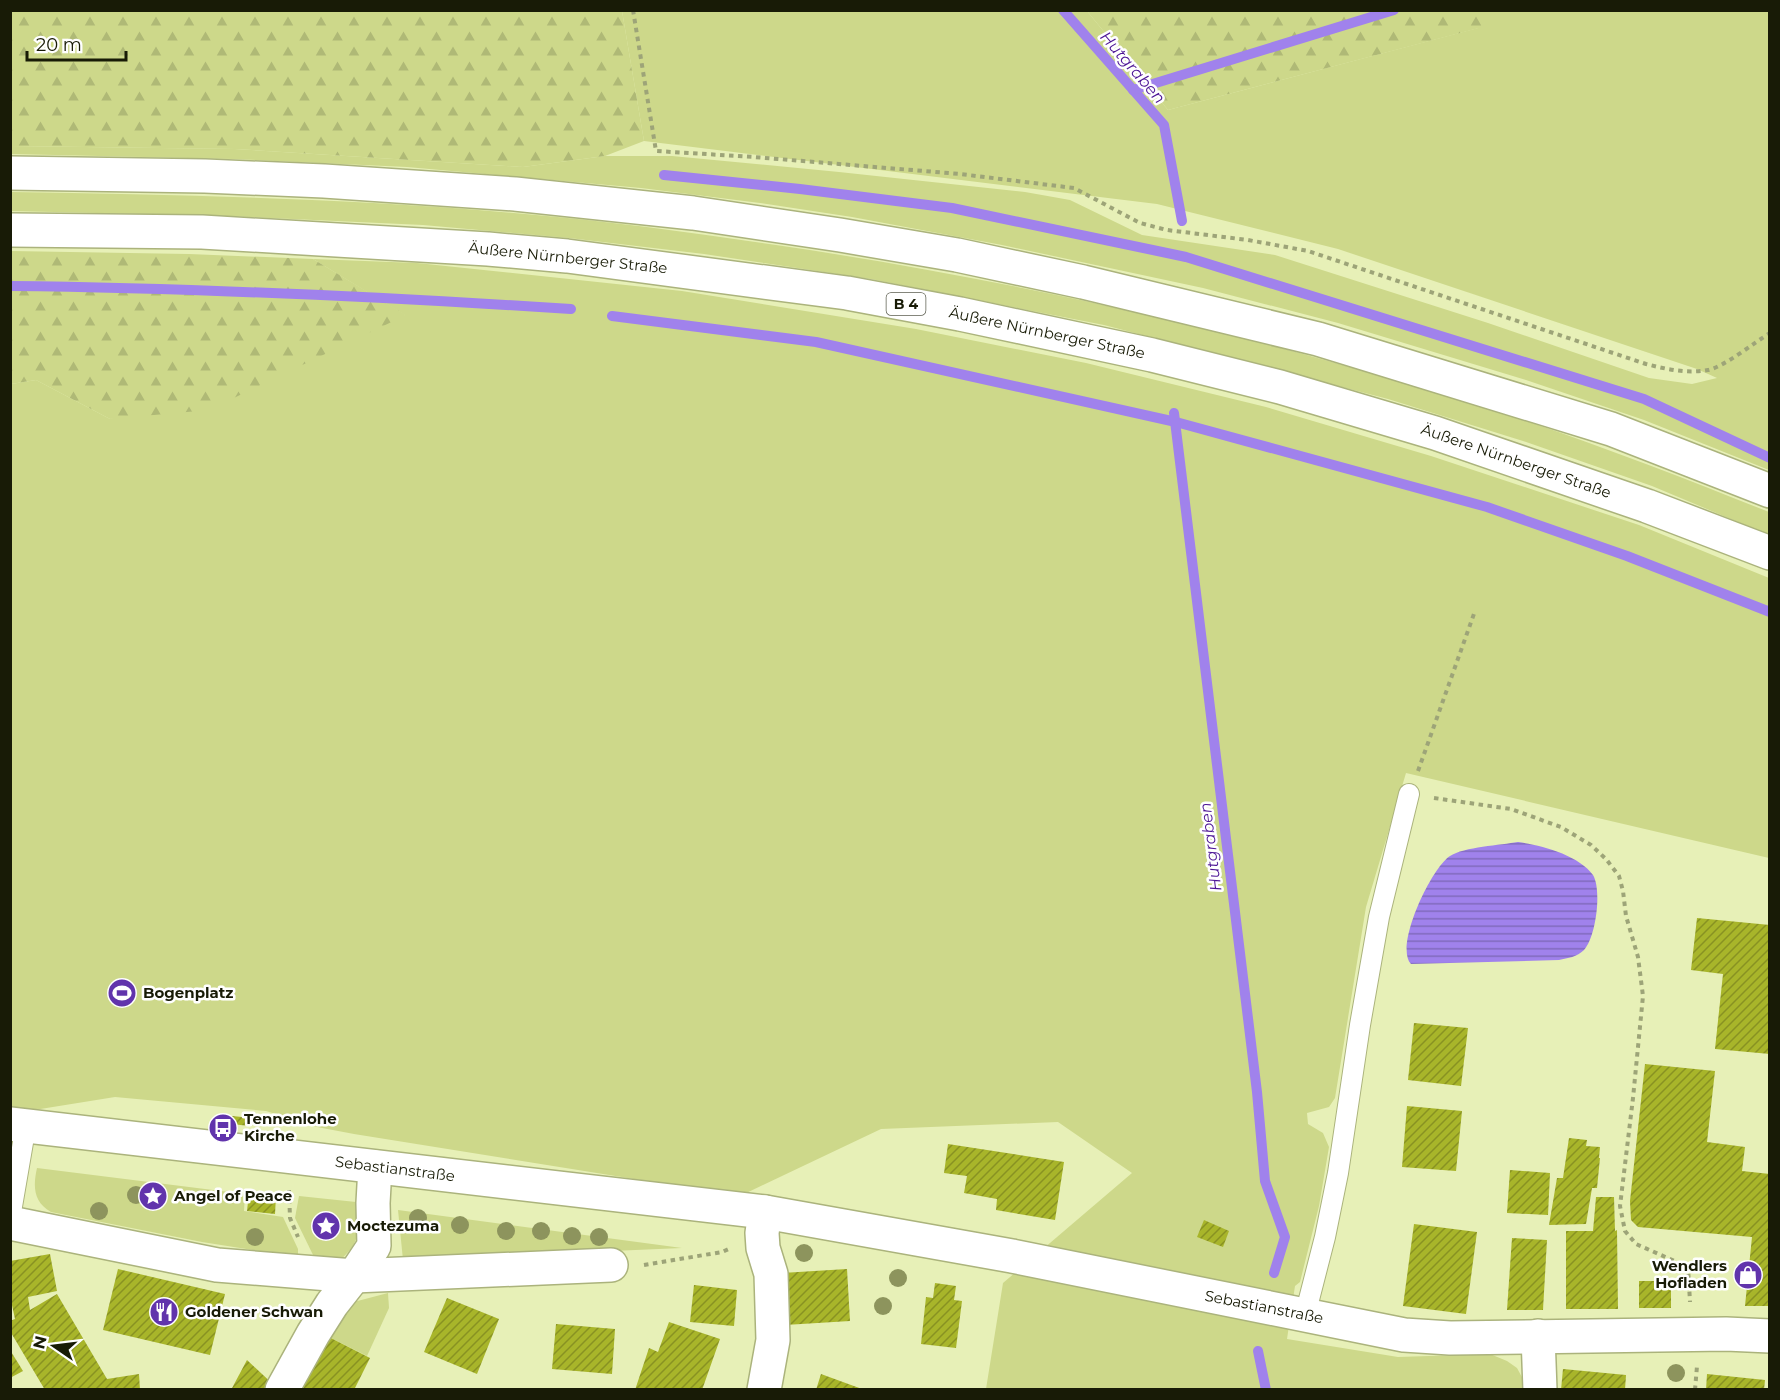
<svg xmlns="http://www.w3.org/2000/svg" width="1780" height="1400" font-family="Montserrat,sans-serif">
  <defs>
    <pattern id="forest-firs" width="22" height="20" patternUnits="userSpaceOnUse" patternTransform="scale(1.5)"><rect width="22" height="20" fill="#cdd88a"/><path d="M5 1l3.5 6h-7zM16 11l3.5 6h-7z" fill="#afb976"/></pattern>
    <pattern id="water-rules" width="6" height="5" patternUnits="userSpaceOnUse" patternTransform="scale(1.5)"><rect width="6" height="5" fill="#a082ec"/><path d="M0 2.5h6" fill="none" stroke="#816abd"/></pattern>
    <pattern id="building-hatch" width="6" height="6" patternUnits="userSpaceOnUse" patternTransform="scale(1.5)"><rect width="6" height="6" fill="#a8b52a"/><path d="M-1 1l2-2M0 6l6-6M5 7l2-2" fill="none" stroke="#889222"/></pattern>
  </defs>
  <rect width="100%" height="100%" fill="#e7f0b7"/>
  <g fill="#cdd88a">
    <polygon points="622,11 1087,11 1168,110 1478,28 1497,11 1769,11 1769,470 1644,420 1526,380 1338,323 1203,288 1002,245 852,217 760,203 641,188 407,167 232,159 11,154 11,146 235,149 523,167 605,156 672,156 839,172 1025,192 1070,200 1142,235 1275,255 1488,323 1649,378 1692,384 1717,378 1697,369 1338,249 1157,204 644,141"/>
    <path d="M 11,192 C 182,195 354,198 525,214 C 609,221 693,233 776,245 C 1033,283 1286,341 1532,423 C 1612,450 1691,481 1769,512 L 1769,535 L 1652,486 L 1523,441 L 1388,399 L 1104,325 L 871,279 L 704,254 L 569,238 L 423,225 L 226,216 L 11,211 Z"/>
    <polygon points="313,259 417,263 682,291 916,329 1086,363 1266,407 1431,456 1639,525 1769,578 1769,858 1406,773 1366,907 1335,1098 1329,1107 1307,1113 1308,1124 1323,1133 1329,1147 1319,1206 1300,1282 1295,1286 1287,1339 1398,1357 1490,1354 1507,1361 1517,1368 1524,1381 1525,1389 986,1389 1003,1283 1132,1173 1058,1122 881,1129 740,1196 354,1134 317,1127 266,1111 115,1097 28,1111 11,1106 11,384 36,380 110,419 405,315"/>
    <path d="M 37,1168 L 245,1194 L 244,1211 L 283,1217 L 298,1249 L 298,1257 L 202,1242 L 51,1212 C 33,1202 33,1186 37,1168 Z"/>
    <path d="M 299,1196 L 356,1202 C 361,1228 361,1242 339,1261 L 315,1259 L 295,1218 Z"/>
    <polygon points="398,1210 682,1248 403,1260"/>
    <polygon points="388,1293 389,1308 367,1356 323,1334 346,1304"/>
  </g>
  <g fill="url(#forest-firs)">
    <polygon points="11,10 622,11 644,141 605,156 523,167 235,149 11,146"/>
    <polygon points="1087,11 1498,11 1479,28 1168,110"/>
    <polygon points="11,251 189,254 313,259 406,315 209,410 110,419 36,380 11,384"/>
  </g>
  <path fill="url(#water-rules)" d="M 1518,842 C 1541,845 1579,855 1593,875 C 1602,890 1596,937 1584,950 C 1577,957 1568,958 1559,960 L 1411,964 C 1394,947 1431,868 1450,856 C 1464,847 1501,845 1518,842 Z"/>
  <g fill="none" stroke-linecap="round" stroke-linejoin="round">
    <g stroke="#a082ec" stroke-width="10">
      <polyline points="1063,10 1164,125 1182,221"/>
      <polyline points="1133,90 1394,10"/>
      <polyline points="664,175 800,189 952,208 1186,257 1644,399 1770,458"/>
      <path d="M 10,286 C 197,288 384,297 571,309"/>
      <polyline points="612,316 816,342 1176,422 1487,507 1627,556 1770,612"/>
      <polyline points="1174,413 1257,1092 1265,1181 1285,1237 1274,1273"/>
      <polyline points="1258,1351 1266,1390"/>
    </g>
  </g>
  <g fill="url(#building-hatch)">
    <polygon points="1697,918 1770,925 1770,1054 1715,1049 1723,974 1691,970"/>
    <polygon points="1414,1023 1468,1028 1461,1086 1408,1080"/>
    <polygon points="1645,1064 1715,1071 1707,1142 1745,1147 1742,1171 1770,1174 1770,1306 1745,1306 1752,1237 1638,1227 1631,1220 1630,1201"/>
    <polygon points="1407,1106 1462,1111 1456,1171 1402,1167"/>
    <polygon points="232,1116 252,1118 250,1126 231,1124"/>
    <polygon points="1569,1138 1587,1140 1586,1146 1600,1147 1599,1158 1600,1158 1597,1188 1592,1188 1586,1224 1549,1225 1557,1178 1563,1178"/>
    <polygon points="948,1144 1064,1162 1055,1220 996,1210 997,1199 964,1193 967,1176 944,1173"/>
    <polygon points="1510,1170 1550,1173 1548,1215 1507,1213"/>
    <polygon points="249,1193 276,1196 275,1214 247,1211"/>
    <polygon points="1596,1197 1614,1197 1615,1231 1617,1230 1618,1309 1566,1309 1566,1231 1593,1231"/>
    <polygon points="1204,1220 1229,1231 1223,1247 1197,1237"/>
    <polygon points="1414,1224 1477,1232 1466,1314 1403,1306"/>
    <polygon points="1512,1238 1547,1240 1543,1310 1507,1310"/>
    <polygon points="50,1254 57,1291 28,1297 30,1310 57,1294 107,1379 139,1374 140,1390 45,1390 10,1331 10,1321 15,1319 10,1296 10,1261"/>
    <polygon points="118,1269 225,1294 210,1355 103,1330"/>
    <polygon points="847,1269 850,1321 785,1325 782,1273"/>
    <rect x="1639" y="1281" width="32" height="27"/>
    <polygon points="935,1283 956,1286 954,1300 962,1301 956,1348 921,1344 926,1297 933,1298"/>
    <polygon points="694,1285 737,1290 734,1326 690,1322"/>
    <polygon points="447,1298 499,1319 477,1374 424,1352"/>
    <polygon points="669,1322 720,1339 702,1390 635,1390 649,1348 658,1352"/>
    <polygon points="556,1324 615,1329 612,1374 552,1369"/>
    <polygon points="323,1334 370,1358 354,1390 306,1390 297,1385"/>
    <polygon points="10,1350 23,1371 10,1378"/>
    <polygon points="247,1360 277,1388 276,1390 231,1390"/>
    <polygon points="1563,1369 1626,1375 1625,1390 1561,1390"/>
    <polygon points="821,1374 862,1389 862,1390 816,1390"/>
    <polygon points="1707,1374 1765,1380 1764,1390 1706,1390"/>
  </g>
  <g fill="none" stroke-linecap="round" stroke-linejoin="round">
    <g stroke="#abb37c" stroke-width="22">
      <g id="service">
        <polyline points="10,1218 26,1125"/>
        <polyline points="1305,1315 1325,1237 1338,1173 1360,1025 1379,917 1409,794"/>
      </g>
    </g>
    <g stroke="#abb37c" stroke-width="36">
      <g id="minor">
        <polyline points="10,1223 217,1265 354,1276 611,1265"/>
        <polyline points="1538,1336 1540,1390"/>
        <polyline points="282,1390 313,1334 332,1304 354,1276 374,1246 373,1203 375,1167"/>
        <polyline points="764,1390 773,1340 771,1274 763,1248 762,1233 765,1212"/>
      </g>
    </g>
    <g stroke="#abb37c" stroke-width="36">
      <polyline id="tertiary" points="10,1124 765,1212 1012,1256 1404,1335 1450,1338 1726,1334 1770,1336"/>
    </g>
    <g stroke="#abb37c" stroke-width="36">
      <g id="trunk">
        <polyline points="10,173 205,176 324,181 515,194 693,213 840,235 957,255 1083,282 1318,339 1611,429 1770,491"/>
        <polyline points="10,230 202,232 488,249 567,256 847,293 960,314 1152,355 1280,387 1435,433 1647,506 1770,553"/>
      </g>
    </g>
    <g stroke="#9da478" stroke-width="4" stroke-dasharray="4.5 4.5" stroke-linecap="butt">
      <path d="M 633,10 L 656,151 L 754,157 L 960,174 L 1074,188 L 1140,223 L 1167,230 L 1248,240 L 1308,251 L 1646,364 C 1666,369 1687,374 1708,370 C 1724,367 1755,342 1770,333"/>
      <polyline points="1418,771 1475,611"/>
      <polyline points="1434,798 1511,809 1561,827 1591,845 1606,859 1619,876 1623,891 1626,916 1638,957 1643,996 1633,1098 1620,1206 1625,1231 1636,1244 1688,1267 1690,1302"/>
      <polyline points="289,1190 290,1218 298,1237"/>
      <polyline points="644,1265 722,1252 731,1248"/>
      <polyline points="1695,1390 1697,1366"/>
    </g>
    <use href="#service" stroke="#fff" stroke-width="20"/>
    <use href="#minor" stroke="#fff" stroke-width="33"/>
    <use href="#tertiary" stroke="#fff" stroke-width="33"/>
    <use href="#trunk" stroke="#fff" stroke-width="33"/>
  </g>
  <g fill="#8d945d">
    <circle cx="136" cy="1195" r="9"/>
    <circle cx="99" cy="1211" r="9"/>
    <circle cx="418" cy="1218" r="9"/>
    <circle cx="460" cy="1225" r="9"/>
    <circle cx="506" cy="1231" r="9"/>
    <circle cx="541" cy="1231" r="9"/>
    <circle cx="572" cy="1236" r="9"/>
    <circle cx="255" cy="1237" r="9"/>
    <circle cx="599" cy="1237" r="9"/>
    <circle cx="804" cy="1253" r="9"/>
    <circle cx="898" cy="1278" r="9"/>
    <circle cx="883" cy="1306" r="9"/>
    <circle cx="1676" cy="1373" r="9"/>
  </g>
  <defs>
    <g id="stadium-disc" transform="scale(1.5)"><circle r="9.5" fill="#6134ac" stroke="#fff"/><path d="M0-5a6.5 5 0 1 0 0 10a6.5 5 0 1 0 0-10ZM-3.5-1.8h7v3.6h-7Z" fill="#fff"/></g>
    <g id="bus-disc" transform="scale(1.5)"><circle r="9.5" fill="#6134ac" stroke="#fff"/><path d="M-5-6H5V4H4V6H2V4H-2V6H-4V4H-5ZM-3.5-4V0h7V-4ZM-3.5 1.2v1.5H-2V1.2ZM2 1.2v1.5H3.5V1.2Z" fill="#fff"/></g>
    <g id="sight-disc" transform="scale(1.5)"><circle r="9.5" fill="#6134ac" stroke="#fff"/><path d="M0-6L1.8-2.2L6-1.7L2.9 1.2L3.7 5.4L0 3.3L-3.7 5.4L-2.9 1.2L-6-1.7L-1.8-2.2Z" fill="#fff"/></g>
    <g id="shop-disc" transform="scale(1.5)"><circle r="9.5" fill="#6134ac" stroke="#fff"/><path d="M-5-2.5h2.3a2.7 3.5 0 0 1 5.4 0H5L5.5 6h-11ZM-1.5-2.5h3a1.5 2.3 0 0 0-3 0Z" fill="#fff"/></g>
    <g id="restaurant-disc" transform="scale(1.5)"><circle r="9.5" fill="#6134ac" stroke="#fff"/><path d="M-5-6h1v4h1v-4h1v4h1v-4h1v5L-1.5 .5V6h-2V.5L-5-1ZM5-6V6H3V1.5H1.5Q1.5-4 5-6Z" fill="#fff"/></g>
  </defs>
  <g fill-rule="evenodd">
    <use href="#stadium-disc" x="122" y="993"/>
    <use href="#bus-disc" x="223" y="1128"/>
    <use href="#sight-disc" x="153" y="1196"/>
    <use href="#sight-disc" x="326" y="1226"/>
    <use href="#shop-disc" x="1748" y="1275"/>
    <use href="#restaurant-disc" x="164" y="1312"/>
  </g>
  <g text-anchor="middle" stroke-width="5" stroke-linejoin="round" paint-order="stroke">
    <rect fill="#fff" stroke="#5d5f51" stroke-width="1.5" x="886.5" y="293" width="39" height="22" rx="4.5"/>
    <g font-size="14" font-weight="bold" fill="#181b06">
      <text x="906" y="309">B 4</text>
    </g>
    <g font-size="15" fill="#181b06" stroke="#fff">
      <text transform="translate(568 258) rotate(6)" y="5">Äußere Nürnberger Straße</text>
      <text transform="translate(1047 333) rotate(12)" y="5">Äußere Nürnberger Straße</text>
      <text transform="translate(1516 461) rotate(19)" y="5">Äußere Nürnberger Straße</text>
      <text transform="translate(395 1169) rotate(7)" y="5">Sebastianstraße</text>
      <text transform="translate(1264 1307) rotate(11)" y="5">Sebastianstraße</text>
    </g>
    <g font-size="15" font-weight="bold" fill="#181b06" stroke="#fff" text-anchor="start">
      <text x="143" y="998">Bogenplatz</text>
      <text x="244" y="1124">Tennenlohe<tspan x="244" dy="17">Kirche</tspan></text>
      <text x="174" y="1201">Angel of Peace</text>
      <text x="347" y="1231">Moctezuma</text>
      <text x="1727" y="1271" text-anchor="end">Wendlers<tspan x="1727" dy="17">Hofladen</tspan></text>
      <text x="185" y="1317">Goldener Schwan</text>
    </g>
    <g font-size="16" font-style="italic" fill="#4c1494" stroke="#fff">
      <text transform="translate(1133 67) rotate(49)" y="6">Hutgraben</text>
      <text transform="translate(1210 847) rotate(-97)" y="6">Hutgraben</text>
    </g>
  </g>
  <rect width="1780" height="1400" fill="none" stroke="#181b06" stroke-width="24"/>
  <g transform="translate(54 1346) rotate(284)" stroke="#ffffff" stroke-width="4.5" paint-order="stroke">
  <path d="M0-4.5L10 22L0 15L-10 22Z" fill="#181b06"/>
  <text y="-9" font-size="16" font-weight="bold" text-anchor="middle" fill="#181b06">N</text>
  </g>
  <path d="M27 51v9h99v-9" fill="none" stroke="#181b06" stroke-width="3"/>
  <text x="36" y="51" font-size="18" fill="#181b06" stroke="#ffffff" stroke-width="4.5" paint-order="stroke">20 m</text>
</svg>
